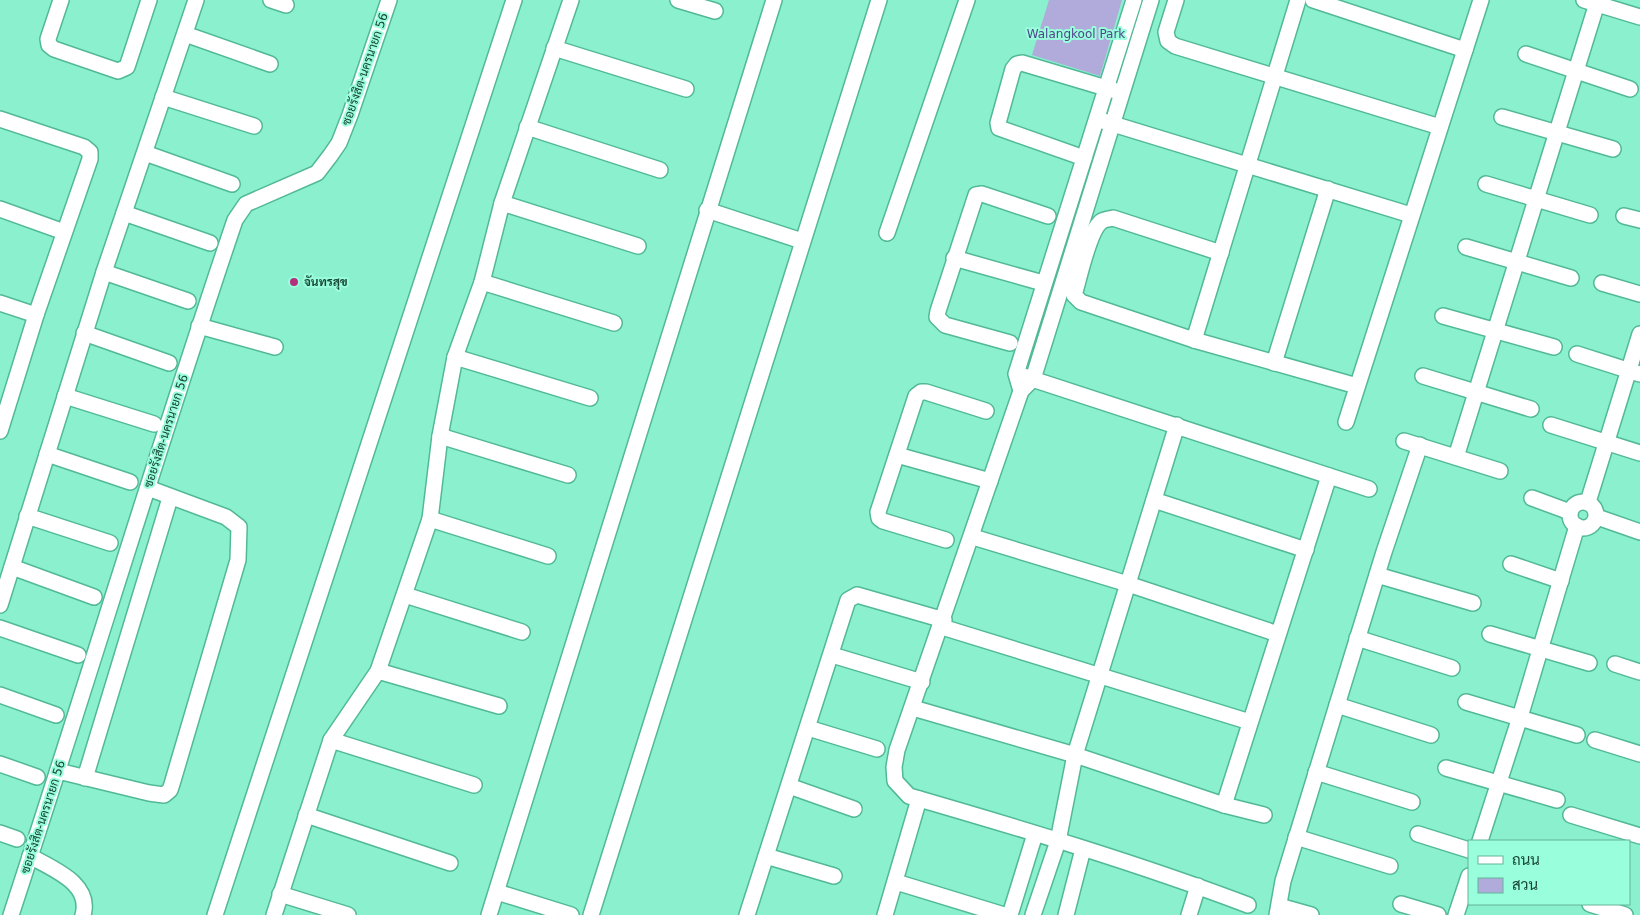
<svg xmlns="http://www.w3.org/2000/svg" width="1640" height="915" font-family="'DejaVu Sans',Sarabun,sans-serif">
  <rect width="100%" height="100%" fill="#8bf0ce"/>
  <polygon fill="#b0abdb" points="1049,0 1122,0 1100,76 1032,55"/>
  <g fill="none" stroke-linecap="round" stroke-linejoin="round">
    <g stroke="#52b998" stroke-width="18">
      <g id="minor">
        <polyline points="61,0 48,39 49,45 54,49 118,71 127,67 149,0"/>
        <polyline points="271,0 286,5"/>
        <polyline points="678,0 715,11"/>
        <path d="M 1151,0 L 1033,379 L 1021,391 L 897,750 L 894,767 L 895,781 L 909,796 C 1023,829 1137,863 1248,905"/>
        <polyline points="1176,0 1166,32 1168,41 1175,46 1440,127"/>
        <polyline points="1313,0 1465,50"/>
        <polyline points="1584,0 1640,17"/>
        <polyline points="185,34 270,64"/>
        <polyline points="554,48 686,89"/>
        <polyline points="1526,54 1630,89"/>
        <polyline points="163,97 254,126"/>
        <polyline points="1502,117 1613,149"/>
        <polyline points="0,119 84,147 90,152 90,159 36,315 0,431"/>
        <polyline points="1103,121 1411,215"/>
        <polyline points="527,127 660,170"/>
        <polyline points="145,153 232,184"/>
        <polyline points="1084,158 999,128 998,123 1013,69 1017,64 1022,63 1116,91"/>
        <polyline points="1486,184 1590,215"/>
        <polyline points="502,203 638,246"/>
        <polyline points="0,209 64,232"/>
        <polyline points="707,210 802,241"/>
        <polyline points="124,213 210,243"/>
        <polyline points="1624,216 1640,220"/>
        <polyline points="887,233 967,0"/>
        <polyline points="1466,247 1571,278"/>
        <path d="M 1221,253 L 1113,218 C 1110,219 1105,219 1102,221 C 1089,229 1079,280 1074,295 L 1081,302 L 1194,340 L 1357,386"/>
        <polyline points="954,258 1043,283"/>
        <polyline points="104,272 188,301"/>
        <polyline points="482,282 614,323"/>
        <polyline points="1602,283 1640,294"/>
        <polyline points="0,303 36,315"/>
        <polyline points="1443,316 1554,347"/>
        <polyline points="199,326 275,347"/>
        <polyline points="84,333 169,363"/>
        <polyline points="1194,340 1298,0"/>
        <polyline points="1010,343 945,325 937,317 938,311 976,195 982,194 1048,216"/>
        <polyline points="1577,354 1640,374"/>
        <polyline points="455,357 590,398"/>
        <polyline points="1274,363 1328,189"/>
        <polyline points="1023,376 1369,489"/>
        <polyline points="1423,376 1531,409"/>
        <polyline points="1021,391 1016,374 1134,0"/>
        <polyline points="65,396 154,424"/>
        <polyline points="1346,422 1481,0"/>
        <polyline points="1551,425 1640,453"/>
        <polyline points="440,436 568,475"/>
        <polyline points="1404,441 1500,471"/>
        <polyline points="47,454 130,482"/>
        <polyline points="897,455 990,481"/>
        <polyline points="1456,457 1598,0"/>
        <polyline points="1532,498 1570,512"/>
        <polyline points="1154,500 1306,550"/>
        <circle cx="1583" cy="515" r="13"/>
        <polyline points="1588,502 1640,334"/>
        <polyline points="27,516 110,543"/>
        <polyline points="1597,517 1640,532"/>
        <polyline points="430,519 548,556"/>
        <polyline points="973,537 1128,584 1278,634"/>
        <polyline points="946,540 883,521 879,518 878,512 916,396 921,392 926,392 986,411"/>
        <polyline points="1511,564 1561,581"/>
        <polyline points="12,567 94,597"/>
        <polyline points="1377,575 1473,603"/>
        <polyline points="405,595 522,632"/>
        <polyline points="0,605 104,272 196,0"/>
        <polyline points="942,627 1250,722"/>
        <polyline points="0,628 78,655"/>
        <polyline points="1490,634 1589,663"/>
        <polyline points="1357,638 1452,668"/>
        <polyline points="832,655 922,682"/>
        <polyline points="1615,664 1640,672"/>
        <polyline points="378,671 499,706"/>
        <polyline points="0,695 56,715"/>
        <polyline points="1466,702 1577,735"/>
        <polyline points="1337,705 1431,735"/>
        <polyline points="913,708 1075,755 1224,805 1264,815"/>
        <polyline points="808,728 877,749"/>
        <polyline points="331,740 474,785"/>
        <polyline points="1595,740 1640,754"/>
        <polyline points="0,764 37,777"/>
        <polyline points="1446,768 1557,800"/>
        <polyline points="58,771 149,793 164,795 170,790 172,784 238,560 239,527 226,517 148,488"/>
        <polyline points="1316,772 1412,802"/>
        <polyline points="85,778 170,498"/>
        <polyline points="789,786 854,809"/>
        <polyline points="1224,805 1329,476"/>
        <polyline points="306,815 450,863"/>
        <polyline points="1571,815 1640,836"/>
        <polyline points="0,833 17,839"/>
        <polyline points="1418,834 1469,850"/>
        <polyline points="1296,837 1390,866"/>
        <polyline points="1480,841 1520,717 1577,526"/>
        <path d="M 30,856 C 52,869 92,883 83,915"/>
        <polyline points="766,856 834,876"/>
        <polyline points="896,882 1004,915"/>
        <polyline points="497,892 571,915"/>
        <polyline points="280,894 348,915"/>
        <polyline points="1401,904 1438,915"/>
        <polyline points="1590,904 1625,915"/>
        <polyline points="1279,906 1311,915"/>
        <path d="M 11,915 C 87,684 157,450 235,220 L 246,204 L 317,173 L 330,156 L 339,143 L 350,115 L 389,0"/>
        <polyline points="215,915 514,0"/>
        <polyline points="274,915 331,740 378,671 430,519 440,436 455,357 482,282 502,203 571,0"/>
        <polyline points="489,915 774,0"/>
        <polyline points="591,915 879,0"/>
        <polyline points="747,915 848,600 857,595 944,620"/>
        <polyline points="885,915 919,799"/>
        <polyline points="1010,915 1035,834"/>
        <polyline points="1033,915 1058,841 1075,755 1177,425"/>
        <polyline points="1066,915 1083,849"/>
        <polyline points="1189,915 1198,886"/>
        <polyline points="1277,915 1283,881 1384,552 1420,445"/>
        <polyline points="1456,915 1469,876"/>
      </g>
    </g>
    <use href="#minor" stroke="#fff" stroke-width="15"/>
  </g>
  <circle fill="#b3317c" stroke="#99fedb" stroke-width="2" cx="294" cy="282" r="5"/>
  <g text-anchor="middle" stroke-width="4" stroke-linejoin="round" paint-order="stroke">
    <g font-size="12" fill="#52458b" stroke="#99fedb">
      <text x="1076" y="38">Walangkool Park</text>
    </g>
    <g font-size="12" fill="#184436" stroke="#99fedb">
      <text transform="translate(365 69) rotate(-71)" y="4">ซอยรังสิต-นครนายก 56</text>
      <text transform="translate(166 431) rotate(-72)" y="4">ซอยรังสิต-นครนายก 56</text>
      <text transform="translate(43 817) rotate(-72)" y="4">ซอยรังสิต-นครนายก 56</text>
    </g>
    <g font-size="12" font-weight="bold" fill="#184436" stroke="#99fedb" text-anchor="start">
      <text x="304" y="286">จันทรสุข</text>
    </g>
  </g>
  <rect x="1468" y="840" width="162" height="65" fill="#99fedb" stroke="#65b499"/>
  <rect x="1478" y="856" width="25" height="8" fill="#ffffff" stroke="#65b499"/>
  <text x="1512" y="865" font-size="15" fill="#184436">ถนน</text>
  <rect x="1478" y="878" width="25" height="15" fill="#b0abdb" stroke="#65b499"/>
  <text x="1512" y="890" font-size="15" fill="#184436">สวน</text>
</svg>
